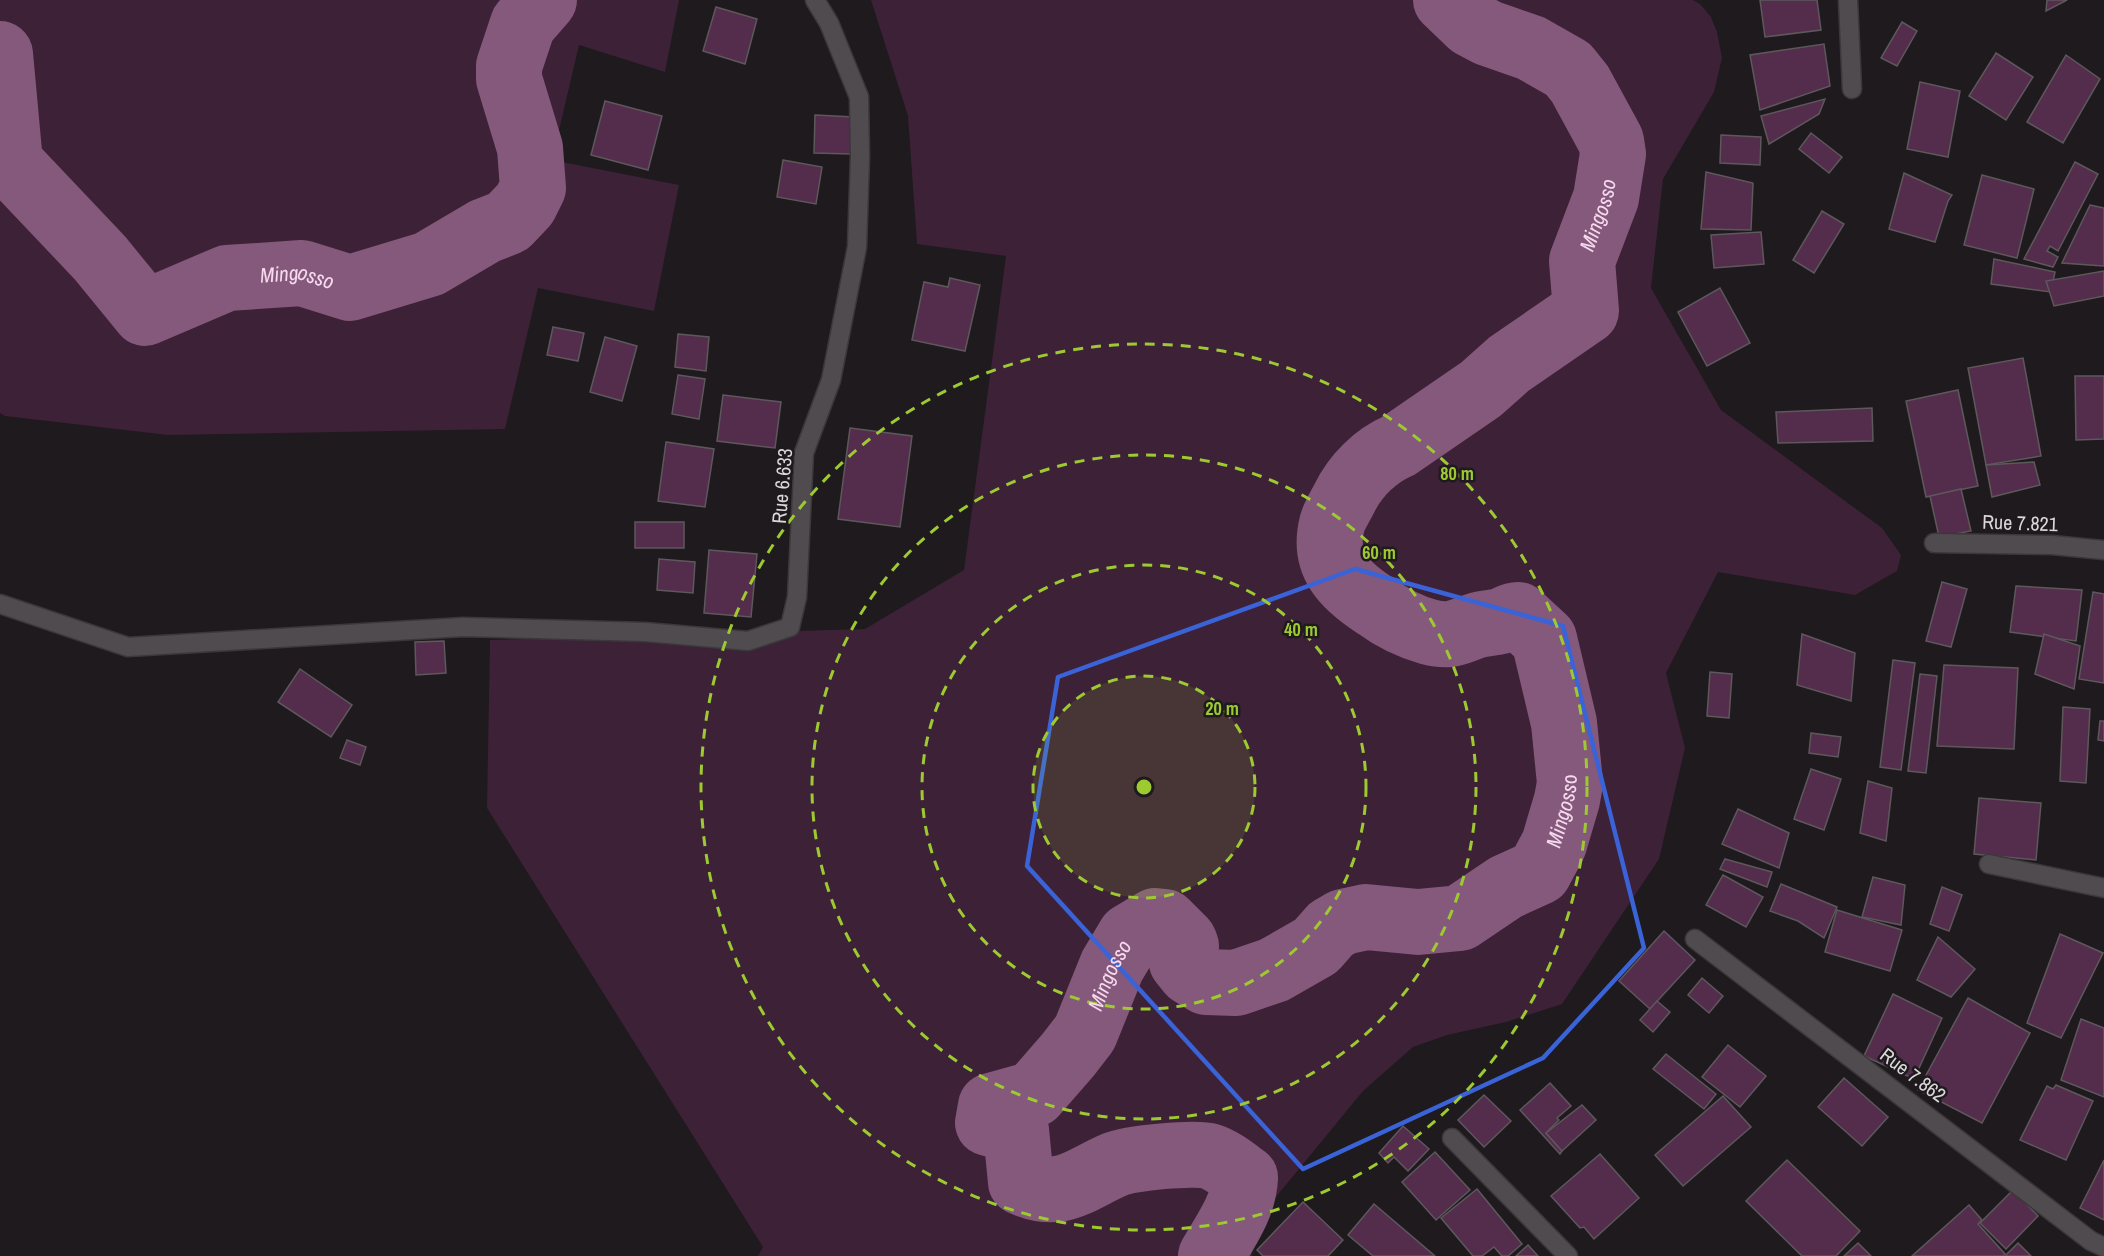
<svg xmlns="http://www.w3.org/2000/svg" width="2104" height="1256" font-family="'Archivo Narrow',sans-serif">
  <rect width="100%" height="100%" fill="#1e1a1d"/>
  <g fill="#3d2137">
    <polygon points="0,0 679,0 665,72 579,45 552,160 679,185 654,311 538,288 505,429 168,435 5,416 0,413"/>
    <polygon points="871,0 1693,0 1700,4 1711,17 1717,32 1722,58 1714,92 1663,179 1651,288 1721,410 1882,528 1901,555 1897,571 1855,595 1718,572 1666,673 1685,748 1659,859 1562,1004 1506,1022 1447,1035 1413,1047 1363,1091 1257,1220 1249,1235 1252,1256 758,1256 763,1247 487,808 490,640 865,629 964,570 1006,256 917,244 908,116"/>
  </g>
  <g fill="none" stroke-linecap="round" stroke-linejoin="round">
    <g stroke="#85597b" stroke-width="66">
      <path id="s1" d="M 0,54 L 10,163 L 100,258 L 145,313 L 227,278 L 302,273 L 350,288 L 429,264 L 485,231 L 508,222 L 525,204 L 533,188 L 530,148 L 509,79 L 509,66 L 523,24 L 544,0"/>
      <path id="s2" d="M 1211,1256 C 1225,1232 1244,1206 1245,1178 C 1233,1169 1222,1160 1209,1156 C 1196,1152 1129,1158 1116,1164 C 1080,1179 1062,1201 1021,1182 L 1016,1130 L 988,1123 L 991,1106 L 1034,1094 L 1068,1055 L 1085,1033 L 1112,966 L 1130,936 L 1155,921 L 1165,922 L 1184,941 L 1186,946 L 1182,962 L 1190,972 L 1206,982 L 1236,983 L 1274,970 L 1316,946 L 1331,929 L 1343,922 L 1366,917 L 1418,922 L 1460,918 L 1506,887 L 1539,872 L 1554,844 L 1567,800 L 1570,783 L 1564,723 L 1544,639 L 1518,615 C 1511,615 1507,619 1501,621 C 1493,623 1486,623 1478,625 C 1458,631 1453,638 1429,632 C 1411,627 1391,617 1376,606 C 1345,586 1322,564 1332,524 C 1334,516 1340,507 1344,499 C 1355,476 1375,456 1398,446 L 1481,389 L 1509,364 L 1586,311 L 1582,261 L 1606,198 L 1613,154 L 1611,141 L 1580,84 L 1568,69 L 1531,48 L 1488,33 L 1471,24 L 1446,0"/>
    </g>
  </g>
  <g fill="#542c4c" stroke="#5d585c" stroke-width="1.5">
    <polygon points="1760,0 1817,0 1821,30 1765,37"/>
    <polygon points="2047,0 2067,0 2046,11"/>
    <polygon points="716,7 757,19 745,64 703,51"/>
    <polygon points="1902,22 1917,31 1897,66 1881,58"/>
    <polygon points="1824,44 1830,86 1760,110 1750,55"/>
    <polygon points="1996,53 2033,77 2006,120 1969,96"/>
    <polygon points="2066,55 2100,79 2063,143 2027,122"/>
    <polygon points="1920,82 1960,91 1948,157 1907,149"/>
    <polygon points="1825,99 1819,114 1769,144 1761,116"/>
    <polygon points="605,101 662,116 648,170 591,155"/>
    <polygon points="815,115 854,117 852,154 814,153"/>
    <polygon points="1811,133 1842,157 1829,173 1799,149"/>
    <polygon points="1721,135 1761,137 1760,165 1720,163"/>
    <polygon points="783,160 822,167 816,204 777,197"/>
    <polygon points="2075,162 2098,174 2058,251 2050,246 2047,251 2058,257 2053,267 2024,259"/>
    <polygon points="1706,172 1753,183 1751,230 1701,229"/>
    <polygon points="1904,173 1952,195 1948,201 1935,242 1889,229"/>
    <polygon points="1982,175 2034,189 2017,258 1964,245"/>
    <polygon points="2090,205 2104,208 2104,266 2062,263"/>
    <polygon points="1822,211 1844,224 1814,273 1793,260"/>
    <polygon points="1761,232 1764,264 1714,268 1711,235"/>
    <polygon points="1994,259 2055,272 2051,292 1991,284"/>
    <polygon points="2104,271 2104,296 2054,306 2046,281"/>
    <polygon points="950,278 980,285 965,351 912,340 924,282 948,287"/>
    <polygon points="1720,288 1750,343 1707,366 1678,312"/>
    <polygon points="553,327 584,333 578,361 547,355"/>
    <polygon points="678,334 709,337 706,371 675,367"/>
    <polygon points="605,337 637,346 622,401 590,392"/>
    <polygon points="2023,358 2041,456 1986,465 1968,368"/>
    <polygon points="678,375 705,379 699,419 672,414"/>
    <polygon points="2075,376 2104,376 2104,439 2076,440"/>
    <polygon points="1958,390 1978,486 1926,497 1906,401"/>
    <polygon points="723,395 781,402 775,448 717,441"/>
    <polygon points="1872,408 1873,441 1778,443 1776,412"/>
    <polygon points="850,428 912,436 900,527 838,519"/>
    <polygon points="666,442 714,449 705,507 658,501"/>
    <polygon points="2034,462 2040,485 1992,497 1986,465"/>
    <polygon points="1961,489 1971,531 1939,537 1930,496"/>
    <rect x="635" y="522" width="49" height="26"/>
    <polygon points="709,550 757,554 751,617 704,613"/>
    <polygon points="659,559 695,562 693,593 657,590"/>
    <polygon points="1942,582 1967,589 1951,647 1926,641"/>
    <polygon points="2016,586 2082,590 2076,641 2010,632"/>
    <polygon points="2093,592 2104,594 2104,683 2079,679"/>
    <polygon points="1802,634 1855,653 1851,701 1797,685"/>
    <polygon points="2044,634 2080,646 2074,689 2035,674"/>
    <polygon points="444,641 446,673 416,675 415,642"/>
    <polygon points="1893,660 1915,663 1901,770 1880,767"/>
    <polygon points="1944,665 2018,668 2014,749 1937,746"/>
    <polygon points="300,669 352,705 331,737 278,702"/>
    <polygon points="1710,672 1732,674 1729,718 1707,716"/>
    <polygon points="1920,674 1937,676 1926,773 1908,771"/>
    <polygon points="2063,707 2090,709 2086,783 2060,781"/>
    <polygon points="2100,721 2104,721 2104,741 2098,740"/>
    <polygon points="1811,733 1841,737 1838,757 1809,753"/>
    <polygon points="347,740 366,747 360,765 340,758"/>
    <polygon points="1811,769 1841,779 1824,830 1794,819"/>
    <polygon points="1868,781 1892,788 1886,841 1860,833"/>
    <polygon points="1979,798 2041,803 2036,860 1974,854"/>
    <polygon points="1738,809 1789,833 1779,868 1722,844"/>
    <polygon points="1725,859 1772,872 1767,887 1720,869"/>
    <polygon points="1723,875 1763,897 1746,927 1706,905"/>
    <polygon points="1873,877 1905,885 1901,925 1862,917"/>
    <polygon points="1781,884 1837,907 1824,938 1798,921 1770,911"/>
    <polygon points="1942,887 1962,895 1949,931 1930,924"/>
    <polygon points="1837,910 1902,930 1890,971 1825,952"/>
    <polygon points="1664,931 1695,960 1650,1009 1619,981"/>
    <polygon points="2060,934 2103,953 2061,1038 2027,1023"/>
    <polygon points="1938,937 1975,969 1951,997 1917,980"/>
    <polygon points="1702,978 1723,996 1709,1013 1688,995"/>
    <polygon points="1893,994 1942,1018 1914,1079 1864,1056"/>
    <polygon points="1968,998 2030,1033 1982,1123 1918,1090"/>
    <polygon points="1657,1001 1670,1012 1653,1032 1640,1020"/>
    <polygon points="2081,1019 2104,1028 2104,1097 2061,1080"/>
    <polygon points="1728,1045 1766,1076 1740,1107 1702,1077"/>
    <polygon points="1666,1054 1716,1094 1704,1109 1653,1069"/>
    <polygon points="1844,1078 1888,1117 1862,1146 1818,1107"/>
    <polygon points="1550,1083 1571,1106 1557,1118 1559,1120 1546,1133 1562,1151 1560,1154 1520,1110"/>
    <polygon points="2056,1085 2093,1101 2066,1160 2020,1140 2047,1086 2053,1089"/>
    <polygon points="1484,1095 1511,1121 1484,1147 1458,1120"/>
    <polygon points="1723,1096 1751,1127 1683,1186 1655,1155"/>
    <polygon points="1582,1105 1596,1120 1562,1151 1546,1133"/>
    <polygon points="1403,1126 1429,1149 1408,1171 1394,1157 1388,1163 1379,1153"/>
    <polygon points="1435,1152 1470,1190 1436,1220 1402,1182"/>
    <polygon points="1600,1154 1639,1198 1594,1239 1584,1227 1580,1228 1551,1196"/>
    <polygon points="1787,1160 1860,1231 1836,1256 1802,1256 1746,1201"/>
    <polygon points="2104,1160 2104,1220 2080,1208"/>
    <polygon points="1477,1189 1522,1244 1508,1256 1502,1256 1494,1247 1482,1256 1473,1256 1441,1218"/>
    <polygon points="2013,1190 2038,1216 2006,1249 1980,1223"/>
    <polygon points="1303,1202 1343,1240 1328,1256 1263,1256 1257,1250"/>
    <polygon points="1374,1204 1435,1256 1373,1256 1348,1235"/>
    <polygon points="1969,1205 1982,1220 1978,1224 2005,1254 2003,1256 1912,1256"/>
    <polygon points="1858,1243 1871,1256 1844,1256"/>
    <polygon points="2018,1243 2031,1256 2005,1256"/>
    <polygon points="1528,1245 1538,1256 1516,1256"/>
  </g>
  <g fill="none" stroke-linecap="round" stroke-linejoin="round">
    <g stroke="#3b383a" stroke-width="21">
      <g id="street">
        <polyline points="1848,0 1852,89"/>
        <polyline points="1934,543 2052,545 2104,550"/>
        <polyline points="0,604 128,647 463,627 645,632 748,641 790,627 797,597 804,453 831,380 857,247 860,157 859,97 829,23 815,0"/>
        <polyline points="1989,864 2104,888"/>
        <polyline points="1695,939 2091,1241 2104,1247"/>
        <polyline points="1452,1138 1568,1256"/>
      </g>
    </g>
    <use href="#street" stroke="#504b4f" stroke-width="18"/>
  </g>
  <path fill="none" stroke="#3a63d8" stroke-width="4.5" stroke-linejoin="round" d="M 1355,569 L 1563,626 L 1644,948 L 1543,1058 L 1303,1169 L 1027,866 L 1058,677 Z"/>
  <circle cx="1144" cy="787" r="111" fill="#9dca31" fill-opacity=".12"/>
  <g fill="none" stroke="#9dca31" stroke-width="3" stroke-dasharray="10 8">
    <circle cx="1144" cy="787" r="111"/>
    <circle cx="1144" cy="787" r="222"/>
    <circle cx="1144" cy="787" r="332"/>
    <circle cx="1144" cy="787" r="443"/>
  </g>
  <g text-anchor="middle" stroke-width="5" stroke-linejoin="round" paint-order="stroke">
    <g font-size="20" fill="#dbd8da" stroke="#1e1a1d">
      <text transform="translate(782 486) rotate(-85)" y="7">Rue 6.633</text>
      <text transform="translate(2020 523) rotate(2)" y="7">Rue 7.821</text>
      <text transform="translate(1913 1075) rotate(37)" y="7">Rue 7.862</text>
    </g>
    <g font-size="21" font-style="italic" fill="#f7daef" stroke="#1e1a1d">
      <text dy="7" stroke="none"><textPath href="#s2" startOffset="2103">Mingosso</textPath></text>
      <text dy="7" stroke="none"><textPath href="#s1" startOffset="471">Mingosso</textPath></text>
      <text dy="7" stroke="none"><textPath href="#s2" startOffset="1204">Mingosso</textPath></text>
      <text dy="7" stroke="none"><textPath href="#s2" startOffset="609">Mingosso</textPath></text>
    </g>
  </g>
  <circle cx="1144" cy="787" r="9" fill="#9dca31" stroke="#1e1a1d" stroke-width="3"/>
  <g font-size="18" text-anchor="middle" font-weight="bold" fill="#9dca31" stroke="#1e1a1d" stroke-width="5" stroke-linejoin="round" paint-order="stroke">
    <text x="1457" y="480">80 m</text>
    <text x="1379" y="559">60 m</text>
    <text x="1301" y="636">40 m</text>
    <text x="1222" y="715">20 m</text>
  </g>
</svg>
